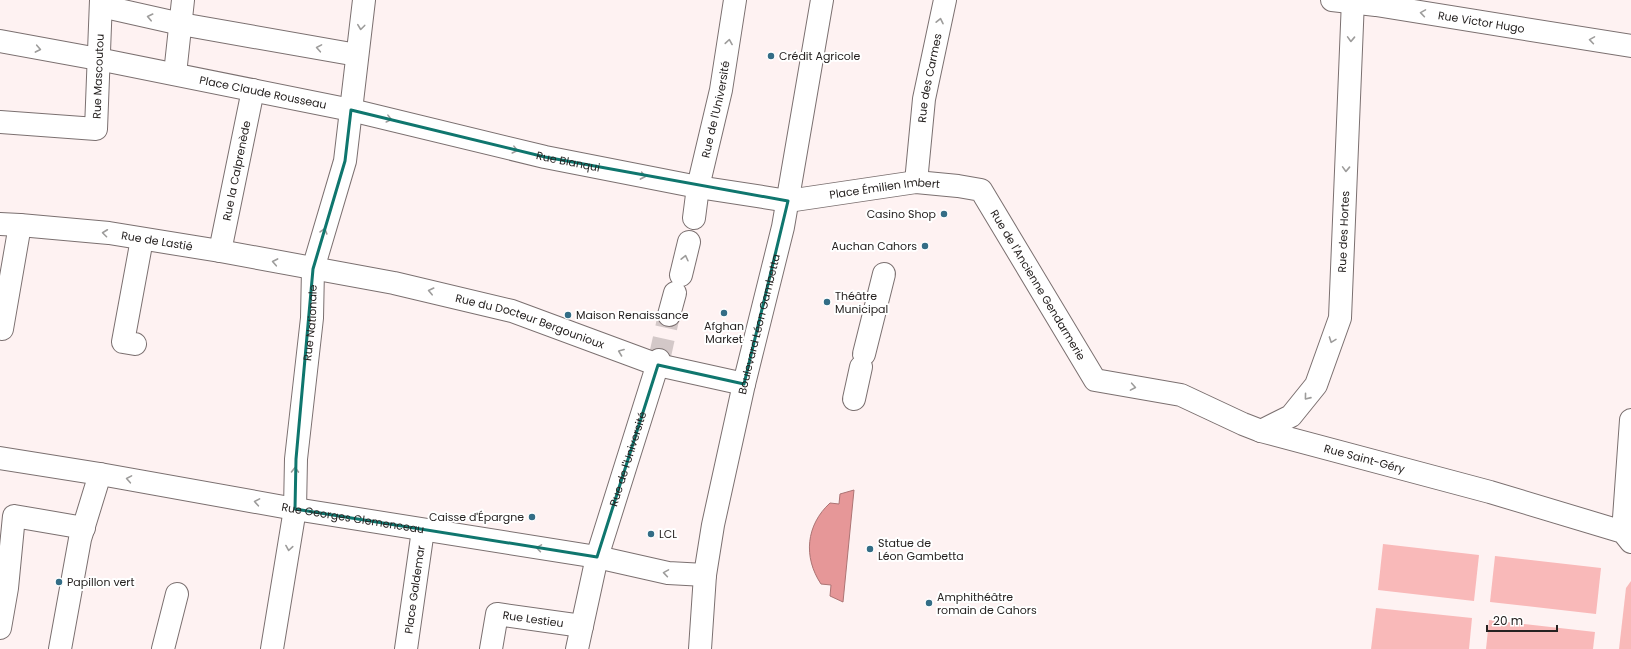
<svg xmlns="http://www.w3.org/2000/svg" width="1631" height="649" font-family="Poppins,sans-serif">
  <rect width="100%" height="100%" fill="#fef2f2"/>
  <g fill="#f9b9b9">
    <polygon points="1383,544 1479,555 1474,601 1378,590"/>
    <polygon points="1495,556 1601,568 1596,614 1490,602"/>
    <polygon points="1631,581 1631,649 1619,649 1626,588"/>
    <polygon points="1376,608 1472,618 1469,649 1371,649"/>
    <polygon points="1489,620 1595,632 1593,649 1486,649"/>
  </g>
  <path fill="#e69798" stroke="#ac7474" d="M 854,490 L 843,602 L 830,596 L 831,585 L 821,584 C 803,557 806,525 830,503 L 839,504 L 840,494 Z"/>
  <g fill="none" stroke-linecap="round" stroke-linejoin="round">
    <polyline stroke="#d3c8c8" stroke-width="22" stroke-dasharray="22 11" stroke-linecap="butt" points="659,360 669,315"/>
    <g stroke="#7b7070" stroke-width="24">
      <g id="minor">
        <path id="s1" d="M 1332,0 L 1376,5 L 1631,46"/>
        <polyline points="101,6 181,24 357,55"/>
        <path id="s2" d="M 0,41 L 98,59 L 351,110 L 545,157 L 698,187 L 763,197 L 788,201 L 916,182 L 958,186 L 981,190 L 1095,380 L 1181,395 L 1243,424 L 1261,431 L 1490,492 L 1623,532 L 1631,542"/>
        <polyline points="175,74 183,0"/>
        <path id="s3" d="M 0,122 L 96,129 L 101,0"/>
        <path id="s4" d="M 916,182 L 924,99 L 945,0"/>
        <path id="s5" d="M 694,218 L 698,187 L 721,90 L 735,0"/>
        <path id="s6" d="M 0,224 L 20,225 L 109,233 L 220,251 L 394,283 L 512,311 L 658,365 L 744,384"/>
        <path id="s7" d="M 220,251 L 253,90"/>
        <polyline points="681,275 689,242"/>
        <polyline points="669,315 675,293"/>
        <polyline points="2,329 20,225"/>
        <polyline points="135,344 123,342 142,239"/>
        <polyline points="864,354 884,274"/>
        <polyline points="854,399 861,367"/>
        <path id="s8" d="M 1261,431 L 1291,416 L 1316,385 L 1340,318 L 1353,0"/>
        <path id="s9" d="M 0,458 L 100,474 L 295,509 L 597,557 L 668,573 L 705,575"/>
        <polyline points="1623,532 1631,420"/>
        <polyline points="0,628 7,588 14,516 84,528"/>
        <polyline points="60,649 80,539 100,474"/>
        <polyline points="163,649 177,594"/>
        <path id="s10" d="M 272,649 L 295,509 L 296,459 L 312,318 L 313,269 L 345,161 L 364,0"/>
        <path id="s11" d="M 406,649 L 423,530"/>
        <path id="s12" d="M 491,649 L 497,614 L 582,626"/>
        <path id="s13" d="M 577,649 L 597,557 L 659,360"/>
      </g>
    </g>
    <g stroke="#7b7070" stroke-width="24">
      <g id="major">
        <path id="s14" d="M 700,649 L 705,575 L 713,525 L 744,384 L 783,227 L 822,0"/>
      </g>
    </g>
    <use href="#minor" stroke="#fff" stroke-width="22"/>
    <use href="#major" stroke="#fff" stroke-width="22"/>
  </g>
  <defs><path id="oneway-chevron" d="M-2-3.5L2.5 0L-2 3.5" fill="none" stroke-width="1.6" stroke-linecap="round" stroke-linejoin="round"/></defs>
  <g stroke="#9d9c9b">
    <use href="#oneway-chevron" transform="translate(1423 13) rotate(-171)"/>
    <use href="#oneway-chevron" transform="translate(150 17) rotate(-167)"/>
    <use href="#oneway-chevron" transform="translate(940 21) rotate(-78)"/>
    <use href="#oneway-chevron" transform="translate(361 27) rotate(97)"/>
    <use href="#oneway-chevron" transform="translate(1351 39) rotate(92)"/>
    <use href="#oneway-chevron" transform="translate(1592 40) rotate(-171)"/>
    <use href="#oneway-chevron" transform="translate(729 42) rotate(-81)"/>
    <use href="#oneway-chevron" transform="translate(319 48) rotate(-170)"/>
    <use href="#oneway-chevron" transform="translate(38 49) rotate(11)"/>
    <use href="#oneway-chevron" transform="translate(389 119) rotate(14)"/>
    <use href="#oneway-chevron" transform="translate(515 150) rotate(14)"/>
    <use href="#oneway-chevron" transform="translate(1346 169) rotate(92)"/>
    <use href="#oneway-chevron" transform="translate(643 176) rotate(11)"/>
    <use href="#oneway-chevron" transform="translate(324 231) rotate(-74)"/>
    <use href="#oneway-chevron" transform="translate(105 233) rotate(-173)"/>
    <use href="#oneway-chevron" transform="translate(685 258) rotate(-77)"/>
    <use href="#oneway-chevron" transform="translate(275 262) rotate(-169)"/>
    <use href="#oneway-chevron" transform="translate(431 291) rotate(-167)"/>
    <use href="#oneway-chevron" transform="translate(1332 340) rotate(110)"/>
    <use href="#oneway-chevron" transform="translate(621 352) rotate(-159)"/>
    <use href="#oneway-chevron" transform="translate(1133 387) rotate(10)"/>
    <use href="#oneway-chevron" transform="translate(1307 397) rotate(129)"/>
    <use href="#oneway-chevron" transform="translate(295 470) rotate(-89)"/>
    <use href="#oneway-chevron" transform="translate(129 479) rotate(-170)"/>
    <use href="#oneway-chevron" transform="translate(257 502) rotate(-170)"/>
    <use href="#oneway-chevron" transform="translate(289 548) rotate(99)"/>
    <use href="#oneway-chevron" transform="translate(539 548) rotate(-171)"/>
    <use href="#oneway-chevron" transform="translate(666 573) rotate(-171)"/>
  </g>
  <path fill="none" stroke="#0f766e" stroke-width="3" stroke-linejoin="round" d="M 351,110 L 545,157 L 788,201 L 744,384 L 658,365 L 597,557 L 295,509 L 296,459 L 313,269 L 345,161 Z"/>
  <g fill="#336d86" stroke="#fff" stroke-width="1.5">
    <circle cx="771" cy="56" r="4"/>
    <circle cx="944" cy="214" r="4"/>
    <circle cx="925" cy="246" r="4"/>
    <circle cx="827" cy="302" r="4"/>
    <circle cx="724" cy="313" r="4"/>
    <circle cx="568" cy="315" r="4"/>
    <circle cx="532" cy="517" r="4"/>
    <circle cx="651" cy="534" r="4"/>
    <circle cx="870" cy="549" r="4"/>
    <circle cx="59" cy="582" r="4"/>
    <circle cx="929" cy="603" r="4"/>
  </g>
  <g text-anchor="middle" stroke-width="4" stroke-linejoin="round" paint-order="stroke">
    <g font-size="11" fill="#262221" stroke="#fff">
      <text dy="4" stroke="none"><textPath href="#s1" startOffset="151">Rue Victor Hugo</textPath></text>
      <text dy="4" stroke="none"><textPath href="#s3" startOffset="149">Rue Mascoutou</textPath></text>
      <text dy="4" stroke="none"><textPath href="#s4" startOffset="105">Rue des Carmes</textPath></text>
      <text dy="4" stroke="none"><textPath href="#s2" startOffset="268">Place Claude Rousseau</textPath></text>
      <text dy="4" stroke="none"><textPath href="#s5" startOffset="111">Rue de l'Université</textPath></text>
      <text dy="4" stroke="none"><textPath href="#s2" startOffset="581">Rue Blanqui</textPath></text>
      <text dy="4" stroke="none"><textPath href="#s7" startOffset="82">Rue la Calprenède</textPath></text>
      <text dy="4" stroke="none"><textPath href="#s2" startOffset="902">Place Émilien Imbert</textPath></text>
      <text dy="4" stroke="none"><textPath href="#s8" startOffset="231">Rue des Hortes</textPath></text>
      <text dy="4" stroke="none"><textPath href="#s6" startOffset="158">Rue de Lastié</textPath></text>
      <text dy="4" stroke="none"><textPath href="#s2" startOffset="1110">Rue de l'Ancienne Gendarmerie</textPath></text>
      <text dy="4" stroke="none"><textPath href="#s6" startOffset="540">Rue du Docteur Bergounioux</textPath></text>
      <text dy="4" stroke="none"><textPath href="#s10" startOffset="329">Rue Nationale</textPath></text>
      <text dy="4" stroke="none"><textPath href="#s14" startOffset="331">Boulevard Léon Gambetta</textPath></text>
      <text dy="4" stroke="none"><textPath href="#s2" startOffset="1503">Rue Saint-Géry</textPath></text>
      <text dy="4" stroke="none"><textPath href="#s13" startOffset="197">Rue de l'Université</textPath></text>
      <text dy="4" stroke="none"><textPath href="#s9" startOffset="358">Rue Georges Clemenceau</textPath></text>
      <text dy="4" stroke="none"><textPath href="#s11" startOffset="60">Place Galdemar</textPath></text>
      <text dy="4" stroke="none"><textPath href="#s12" startOffset="72">Rue Lestieu</textPath></text>
    </g>
    <g font-size="11" fill="#262221" stroke="#fff" text-anchor="start">
      <text x="779" y="60">Crédit Agricole</text>
      <text x="936" y="218" text-anchor="end">Casino Shop</text>
      <text x="917" y="250" text-anchor="end">Auchan Cahors</text>
      <text x="835" y="300">Théâtre<tspan x="835" dy="13">Municipal</tspan></text>
      <text x="576" y="319">Maison Renaissance</text>
      <text x="724" y="330" text-anchor="middle">Afghan<tspan x="724" dy="13">Market</tspan></text>
      <text x="524" y="521" text-anchor="end">Caisse d'Épargne</text>
      <text x="659" y="538">LCL</text>
      <text x="878" y="547">Statue de<tspan x="878" dy="13">Léon Gambetta</tspan></text>
      <text x="67" y="586">Papillon vert</text>
      <text x="937" y="601">Amphithéâtre<tspan x="937" dy="13">romain de Cahors</tspan></text>
    </g>
  </g>
  <path d="M1487 625v6h70v-6" fill="none" stroke="#262221" stroke-width="2"/>
  <text x="1493" y="625" font-size="12" fill="#262221" stroke="#ffffff" stroke-width="3" paint-order="stroke">20 m</text>
</svg>
